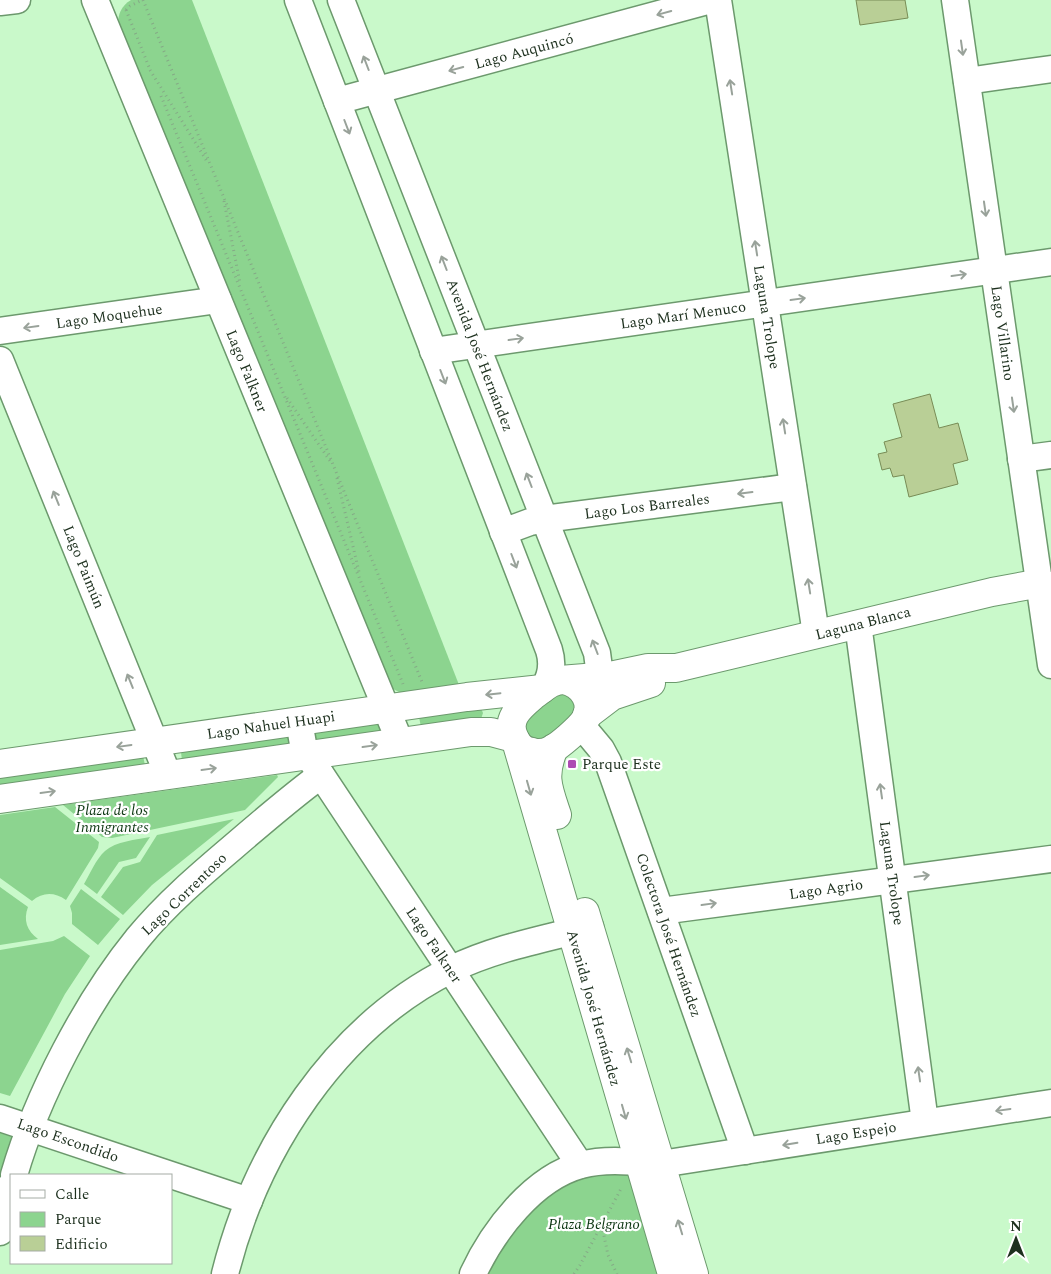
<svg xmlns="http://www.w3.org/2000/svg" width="1051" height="1274" font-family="Spectral,serif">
  <rect width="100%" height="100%" fill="#c9f9ca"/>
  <g fill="#8cd48f">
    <path d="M 131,0 L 192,0 L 461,690 L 403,694 L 393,689 L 389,684 L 118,25 C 118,14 121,6 131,0 Z"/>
    <polygon points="570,693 578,712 544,742 527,739 522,722 549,695"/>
    <polygon points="480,706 483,713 481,719 421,727 419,717"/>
    <polygon points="377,719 381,731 317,744 313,733"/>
    <polygon points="287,733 291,745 182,761 181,752"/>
    <polygon points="143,756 145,765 0,792 0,771"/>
    <polygon points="277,775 278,777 245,810 112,838 102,837 63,805"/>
    <path d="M 55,807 L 99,842 L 98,848 L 66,900 C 54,892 43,892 32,901 L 0,878 L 0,815 Z"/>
    <polygon points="234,819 152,885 123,915 101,897 123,867 140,862 157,835"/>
    <path d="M 150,837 L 136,858 L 119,862 L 97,894 L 84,884 C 90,874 96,859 105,851 C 116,841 136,840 150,837 Z"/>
    <path d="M 0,887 L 28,907 C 23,920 27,931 38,939 L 0,945 Z"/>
    <polygon points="81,889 120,919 98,945 72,924 72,913 70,906"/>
    <polygon points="64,936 90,956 65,994 10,1096 0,1093 0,950 53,941"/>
    <polygon points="0,1126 13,1136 0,1189"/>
    <path d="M 619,1172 L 631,1175 L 660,1274 L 483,1274 C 503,1238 539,1194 578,1177 C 588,1172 608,1173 619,1172 Z"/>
  </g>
  <g fill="#b9cf96" stroke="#788c56">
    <polygon points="856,0 905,0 908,18 860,25"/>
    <polygon points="930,394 939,428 958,423 968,460 953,464 958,484 909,497 904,475 893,477 890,468 882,470 878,454 887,452 884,442 902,437 893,404"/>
  </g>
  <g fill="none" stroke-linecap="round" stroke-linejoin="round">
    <g stroke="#6c996d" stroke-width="29">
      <g id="minor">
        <polyline points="95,0 400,742"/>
        <path d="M 298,0 L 549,650 C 553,663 552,674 545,686"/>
        <polyline points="341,0 597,653 599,668 592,699"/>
        <polyline points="718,0 816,634"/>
        <polyline points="955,0 1051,665"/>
        <polyline points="0,2 17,0"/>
        <polyline points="967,81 1051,69"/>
        <polyline points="337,101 711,0"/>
        <polyline points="0,331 218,300"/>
        <polyline points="433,351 1051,262"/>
        <polyline points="0,360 168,775"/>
        <polyline points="1021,459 1051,455"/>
        <polyline points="503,532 530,522 544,519 793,487"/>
        <polyline points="858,624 925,1122"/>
        <polyline points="299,721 303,744 308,755 580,1165"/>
        <polyline points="581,725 601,749 608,762 745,1151"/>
        <polyline points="661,911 1051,859"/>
        <polyline points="0,1118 249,1201"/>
        <path d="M 14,1175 C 37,1096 86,1002 138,938 C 166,904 200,875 233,847 C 262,822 291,797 321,775"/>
        <polyline points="0,1232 11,1185"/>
        <path d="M 225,1274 C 256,1150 335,1027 452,969 C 495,948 544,939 590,927"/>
        <path d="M 473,1274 C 493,1231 533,1178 581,1165 C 607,1158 635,1162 661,1164 L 1051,1103"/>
      </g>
    </g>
    <g stroke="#6c996d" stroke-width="30">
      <g id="major">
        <polyline points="560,680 610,676 648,668 676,668 992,592 1030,585 1051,586"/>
        <path d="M 564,680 C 583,684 595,703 585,720 C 580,728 559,746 551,750 C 545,753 538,754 532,752 C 524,751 518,746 515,739 C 504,719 521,706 534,695 C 544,688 551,680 564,680 Z"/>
        <polyline points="587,715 612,696 651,683"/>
        <polyline points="516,741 672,1274"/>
        <path d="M 554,748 C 542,776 548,788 557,815"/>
        <polyline points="0,764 467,697 542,689"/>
        <polyline points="0,799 471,732 491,732 514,738"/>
        <polyline points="585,912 694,1274"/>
      </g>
    </g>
    <g stroke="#85aa86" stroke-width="3" stroke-dasharray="1 4" stroke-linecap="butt">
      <polyline points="143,0 422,682"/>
      <polyline points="126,10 149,67"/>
      <polyline points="126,10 130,6 142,0"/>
      <polyline points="150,70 208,163"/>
      <polyline points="161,96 403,684"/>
      <polyline points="224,201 240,283"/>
      <polyline points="287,398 330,461"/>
      <polyline points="337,478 359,572"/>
      <polyline points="602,1226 608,1255 617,1274"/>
      <polyline points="574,1274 580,1265 622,1187"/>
    </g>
    <use href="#minor" stroke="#fff" stroke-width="26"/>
    <use href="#major" stroke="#fff" stroke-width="28"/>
  </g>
  <defs><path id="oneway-shaft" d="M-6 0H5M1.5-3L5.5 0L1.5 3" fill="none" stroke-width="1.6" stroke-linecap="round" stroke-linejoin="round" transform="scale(1.25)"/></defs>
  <g stroke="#99a29a">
    <use href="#oneway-shaft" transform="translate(664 13) rotate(165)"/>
    <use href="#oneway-shaft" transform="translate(962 48) rotate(82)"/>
    <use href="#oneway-shaft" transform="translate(366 63) rotate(-111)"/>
    <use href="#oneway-shaft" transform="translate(456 69) rotate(165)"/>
    <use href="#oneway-shaft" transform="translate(731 87) rotate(-99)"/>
    <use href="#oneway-shaft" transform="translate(347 127) rotate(69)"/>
    <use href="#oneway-shaft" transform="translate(985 209) rotate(82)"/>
    <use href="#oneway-shaft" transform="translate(756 248) rotate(-99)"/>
    <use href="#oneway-shaft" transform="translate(444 263) rotate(-111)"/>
    <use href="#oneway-shaft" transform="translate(959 275) rotate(-8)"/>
    <use href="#oneway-shaft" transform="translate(798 299) rotate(-8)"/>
    <use href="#oneway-shaft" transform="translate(31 327) rotate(172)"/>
    <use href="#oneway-shaft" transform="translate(516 339) rotate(-8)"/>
    <use href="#oneway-shaft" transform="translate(443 377) rotate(69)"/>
    <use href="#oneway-shaft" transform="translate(1013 405) rotate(82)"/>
    <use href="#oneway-shaft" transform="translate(784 426) rotate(-99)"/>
    <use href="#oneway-shaft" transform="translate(529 480) rotate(-111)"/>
    <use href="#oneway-shaft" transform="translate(745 493) rotate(173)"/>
    <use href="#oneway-shaft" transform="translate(56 498) rotate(-112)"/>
    <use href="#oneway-shaft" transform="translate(514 561) rotate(69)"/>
    <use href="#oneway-shaft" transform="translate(809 586) rotate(-99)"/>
    <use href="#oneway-shaft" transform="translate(595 647) rotate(-111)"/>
    <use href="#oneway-shaft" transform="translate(130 681) rotate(-112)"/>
    <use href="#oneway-shaft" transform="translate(493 694) rotate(174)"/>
    <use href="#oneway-shaft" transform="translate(124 746) rotate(172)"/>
    <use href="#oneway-shaft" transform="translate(370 746) rotate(-8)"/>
    <use href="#oneway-shaft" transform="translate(209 769) rotate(-8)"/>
    <use href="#oneway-shaft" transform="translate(529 788) rotate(74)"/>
    <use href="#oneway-shaft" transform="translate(881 791) rotate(-98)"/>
    <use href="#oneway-shaft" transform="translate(48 792) rotate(-8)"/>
    <use href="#oneway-shaft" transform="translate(922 876) rotate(-8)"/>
    <use href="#oneway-shaft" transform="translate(709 904) rotate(-8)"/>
    <use href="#oneway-shaft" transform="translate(629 1055) rotate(-107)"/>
    <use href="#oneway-shaft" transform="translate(919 1074) rotate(-98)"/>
    <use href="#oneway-shaft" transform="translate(1003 1110) rotate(172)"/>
    <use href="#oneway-shaft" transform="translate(624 1112) rotate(74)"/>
    <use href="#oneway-shaft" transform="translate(790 1144) rotate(171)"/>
    <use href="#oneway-shaft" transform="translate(680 1227) rotate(-107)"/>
  </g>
  <rect fill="#ad4cb3" stroke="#fff" stroke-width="2" x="567" y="759" width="10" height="10" rx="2.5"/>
  <g text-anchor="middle" stroke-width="4.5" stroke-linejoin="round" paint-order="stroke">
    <g font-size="15" fill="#1d301e" stroke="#fff">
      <text transform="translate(524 51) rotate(-15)" y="5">Lago Auquincó</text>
      <text transform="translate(683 315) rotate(-8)" y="5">Lago Marí Menuco</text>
      <text transform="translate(109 316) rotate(-8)" y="5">Lago Moquehue</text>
      <text transform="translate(767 317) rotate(81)" y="5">Laguna Trolope</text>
      <text transform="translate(1003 333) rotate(82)" y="5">Lago Villarino</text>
      <text transform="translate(480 355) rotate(69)" y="5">Avenida José Hernández</text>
      <text transform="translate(247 371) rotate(68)" y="5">Lago Falkner</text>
      <text transform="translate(647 506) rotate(-7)" y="5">Lago Los Barreales</text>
      <text transform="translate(84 567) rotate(68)" y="5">Lago Paimún</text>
      <text transform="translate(863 623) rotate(-14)" y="5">Laguna Blanca</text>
      <text transform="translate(271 725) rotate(-8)" y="5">Lago Nahuel Huapi</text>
      <text transform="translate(892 873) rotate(82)" y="5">Laguna Trolope</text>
      <text transform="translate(826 889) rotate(-8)" y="5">Lago Agrio</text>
      <text transform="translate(184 894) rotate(-44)" y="5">Lago Correntoso</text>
      <text transform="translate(669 935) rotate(71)" y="5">Colectora José Hernández</text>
      <text transform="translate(434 945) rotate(56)" y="5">Lago Falkner</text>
      <text transform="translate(594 1008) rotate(74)" y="5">Avenida José Hernández</text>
      <text transform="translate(856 1133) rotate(-9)" y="5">Lago Espejo</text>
      <text transform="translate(68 1140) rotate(19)" y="5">Lago Escondido</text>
    </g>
    <g font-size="15" fill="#1d301e" stroke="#fff" text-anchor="start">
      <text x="582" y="769">Parque Este</text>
    </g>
    <g font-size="15" font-style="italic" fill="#0c3611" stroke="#fff">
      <text x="112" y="815">Plaza de los<tspan x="112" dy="17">Inmigrantes</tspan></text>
      <text x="594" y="1229">Plaza Belgrano</text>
    </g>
  </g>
  <rect x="10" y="1174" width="162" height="90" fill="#ffffff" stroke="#a5aca5"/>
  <rect x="20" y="1190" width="25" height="8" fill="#ffffff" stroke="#a5aca5"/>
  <text x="55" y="1199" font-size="15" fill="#1d301e">Calle</text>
  <rect x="20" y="1212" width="25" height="15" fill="#8cd48f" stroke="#a5aca5"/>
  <text x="55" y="1224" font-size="15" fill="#1d301e">Parque</text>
  <rect x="20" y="1236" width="25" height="15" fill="#b9cf96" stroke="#a5aca5"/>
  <text x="55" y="1249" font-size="15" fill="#1d301e">Edificio</text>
  <g transform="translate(1016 1239)" stroke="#ffffff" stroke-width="4" paint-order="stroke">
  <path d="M0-4L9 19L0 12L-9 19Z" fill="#1d301e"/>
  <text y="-8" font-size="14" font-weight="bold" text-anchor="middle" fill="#1d301e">N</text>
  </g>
</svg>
